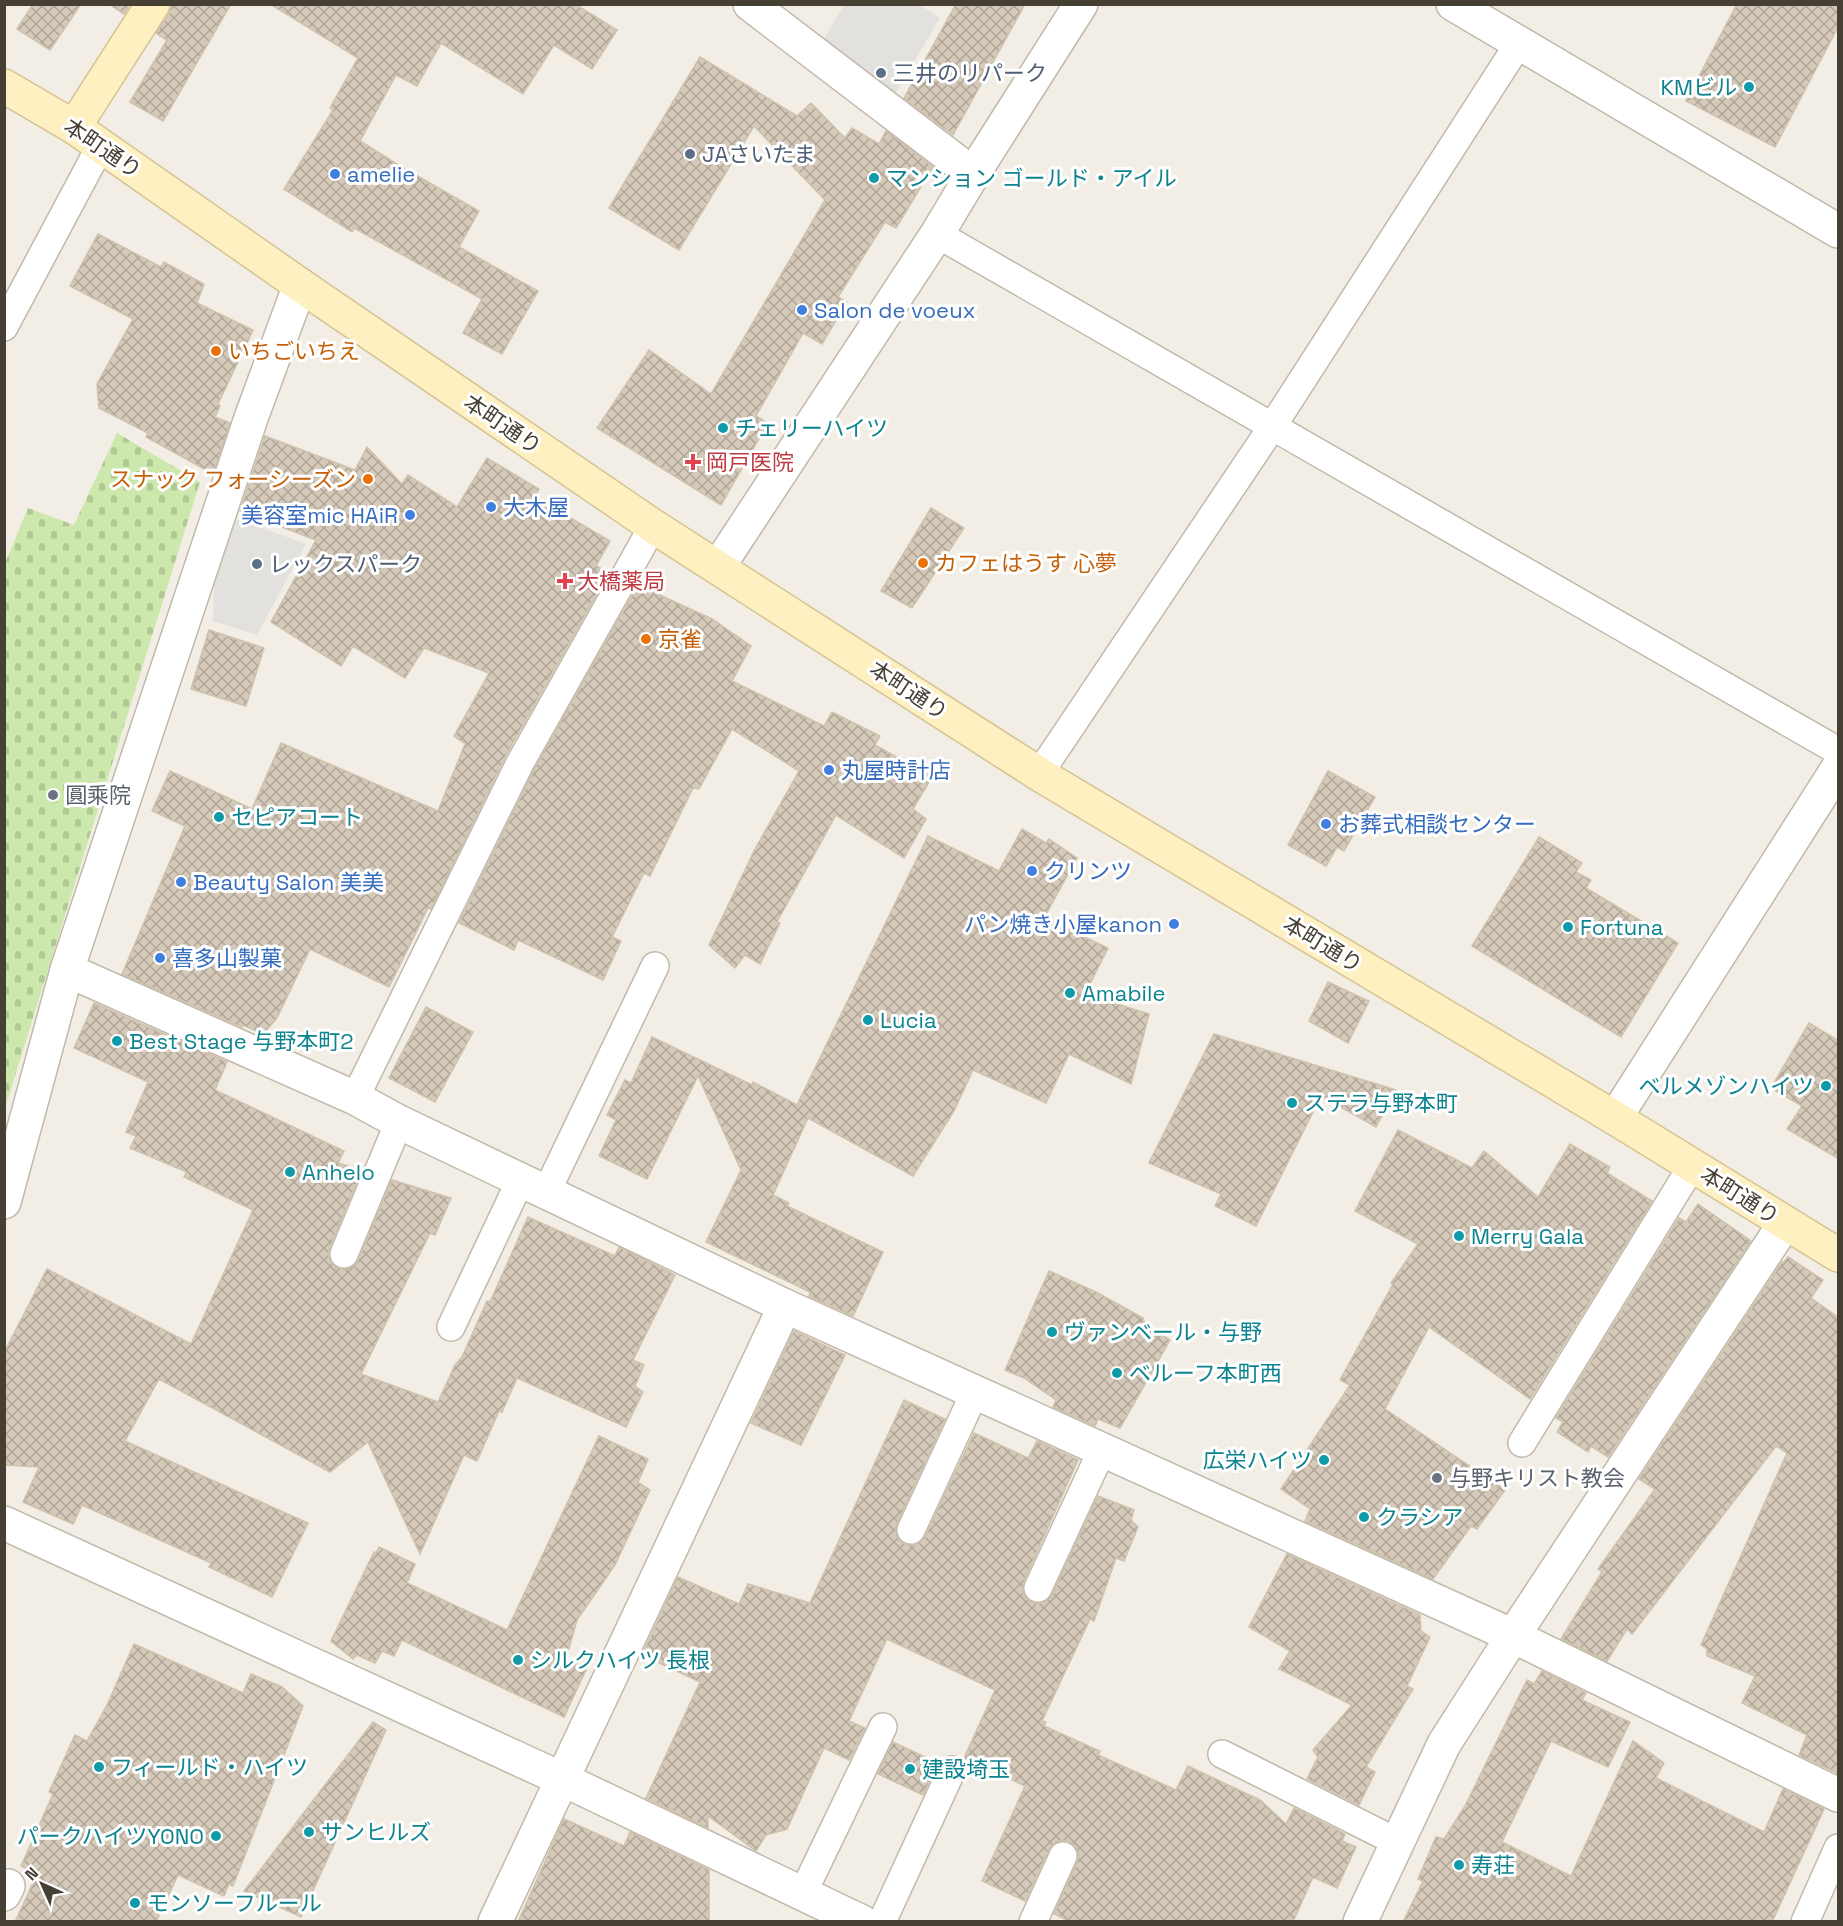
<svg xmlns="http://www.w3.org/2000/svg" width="1843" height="1926" font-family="'Space Grotesk','Noto Sans JP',sans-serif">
  <defs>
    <pattern id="cemetery-stones" width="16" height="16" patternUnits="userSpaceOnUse" patternTransform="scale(1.5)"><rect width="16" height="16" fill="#cde8ac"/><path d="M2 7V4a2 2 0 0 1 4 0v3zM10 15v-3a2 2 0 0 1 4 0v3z" fill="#b1c895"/></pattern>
    <pattern id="building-cross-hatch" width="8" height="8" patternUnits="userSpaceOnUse" patternTransform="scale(1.5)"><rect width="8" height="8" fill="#d5caba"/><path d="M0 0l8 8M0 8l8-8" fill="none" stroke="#afa598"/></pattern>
  </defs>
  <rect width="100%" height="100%" fill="#f3eee5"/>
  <polygon fill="url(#cemetery-stones)" points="117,433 200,482 5,1108 5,563 28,508 74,525"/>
  <g fill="#e3e1dd">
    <polygon points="844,5 920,5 940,18 892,99 819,47"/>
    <polygon points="232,517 306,544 257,635 213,621 214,584"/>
  </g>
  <g fill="url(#building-cross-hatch)" stroke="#cfc2ad" stroke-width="1.5">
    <polygon points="33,4 81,4 50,50 17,29"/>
    <polygon points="109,4 130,4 124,14"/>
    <polygon points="172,4 231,4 163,121 130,102 167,40 156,33 169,14"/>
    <polygon points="270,4 579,4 578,6 617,30 592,69 554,45 523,94 441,43 417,86 396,75 360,141 400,166 479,211 459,247 538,291 502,354 463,333 482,299 354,228 352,232 284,189 333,110 330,108 358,58"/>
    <polygon points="956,4 1025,4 953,135 904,98"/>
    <polygon points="1737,4 1839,4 1839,25 1775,147 1686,101"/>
    <polygon points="700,57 797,116 811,103 845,138 852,128 879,144 886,131 933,167 896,228 885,222 838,297 847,302 822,344 803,333 756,416 768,423 721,505 597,428 649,350 711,394 825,200 754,126 679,250 609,208"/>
    <polygon points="98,234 161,267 164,262 204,284 197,303 253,330 218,404 220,406 215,417 230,423 213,474 146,437 148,433 99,408 97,384 133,319 70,286"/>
    <polygon points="265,436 355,470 367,447 402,484 408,475 457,507 487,458 539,489 535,497 610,541 596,566 609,572 506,755 431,909 428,908 389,987 310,949 277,1018 263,1034 243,1025 242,1027 122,974 185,826 152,811 170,771 252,809 281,743 438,811 465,744 454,736 489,673 424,648 405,678 353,646 341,666 271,622 316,540 240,511"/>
    <polygon points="931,508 964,528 912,608 881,591"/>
    <polygon points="638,585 712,619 751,646 732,681 824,726 832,712 880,736 875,745 932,777 913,809 926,819 904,858 836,815 777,922 780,923 760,964 745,955 735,968 709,945 755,849 799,771 732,729 699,789 693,788 650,876 644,873 612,937 621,941 603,980 518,940 514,950 459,923 534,770"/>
    <polygon points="209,630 264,648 246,706 191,689"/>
    <polygon points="1328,771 1375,797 1344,851 1337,847 1326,866 1288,845"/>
    <polygon points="1022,829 1046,843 1049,839 1077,858 1044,918 1108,948 1085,994 1149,1014 1131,1084 1069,1054 1046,1103 973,1070 954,1111 913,1176 808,1118 773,1195 789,1203 787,1206 883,1252 853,1316 809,1296 810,1292 706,1242 741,1170 698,1076 647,1179 599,1156 616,1120 607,1115 625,1080 631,1083 652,1037 752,1085 753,1082 797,1105 928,836 999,871"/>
    <polygon points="1539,837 1582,863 1576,872 1591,880 1586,888 1678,943 1621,1037 1472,946"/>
    <polygon points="1328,982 1369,1001 1348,1043 1309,1021"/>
    <polygon points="94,1003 227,1062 215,1090 344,1151 338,1163 362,1170 329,1249 328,1255 331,1263 337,1268 347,1269 354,1266 358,1261 392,1180 451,1198 435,1235 430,1233 361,1374 438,1402 455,1365 462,1357 487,1301 490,1302 528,1217 615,1256 619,1247 675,1275 633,1360 644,1365 635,1386 643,1392 626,1427 517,1378 502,1412 499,1411 477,1461 464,1455 420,1554 368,1442 330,1472 159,1379 125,1441 308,1523 272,1597 209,1567 211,1563 82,1505 73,1524 23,1502 39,1467 4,1465 4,1353 47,1269 191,1344 253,1210 184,1177 187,1172 130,1148 136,1136 126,1132 148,1082 74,1048"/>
    <polygon points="426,1007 473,1032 435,1102 389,1078"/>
    <polygon points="1809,1023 1839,1041 1839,1159 1787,1129 1802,1106 1771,1088"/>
    <polygon points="1214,1034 1396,1090 1376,1127 1321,1096 1256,1226 1215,1206 1221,1194 1149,1163"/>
    <polygon points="1398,1130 1472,1168 1484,1151 1538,1197 1570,1144 1610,1167 1607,1173 1652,1201 1530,1399 1429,1327 1385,1409 1505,1490 1477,1529 1471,1526 1433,1579 1305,1521 1310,1509 1281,1489 1350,1385 1340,1380 1393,1284 1391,1283 1418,1244 1355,1211"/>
    <polygon points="1698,1204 1751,1241 1608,1457 1591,1446 1588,1452 1557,1432 1563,1422 1556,1418 1679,1218 1686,1222"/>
    <polygon points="1788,1257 1823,1280 1811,1298 1839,1318 1839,1774 1799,1755 1807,1735 1742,1703 1755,1676 1707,1656 1707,1649 1701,1645 1787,1453 1776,1446 1632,1634 1627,1629 1607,1661 1561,1639 1602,1572 1598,1569 1655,1489 1639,1479 1782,1262 1783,1263"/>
    <polygon points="1049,1271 1096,1292 1143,1318 1145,1323 1170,1340 1120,1428 1098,1419 1095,1426 1053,1407 1056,1400 1024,1378 1005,1370"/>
    <polygon points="794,1331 845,1355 801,1445 751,1423"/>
    <polygon points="904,1400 945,1419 897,1523 895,1532 899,1539 904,1544 913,1546 920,1542 925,1537 974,1433 1028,1458 1037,1441 1078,1460 1024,1581 1022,1590 1026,1598 1031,1602 1040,1604 1047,1600 1052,1595 1098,1496 1134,1510 1131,1520 1138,1527 1124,1561 1116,1558 1094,1621 1090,1619 1042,1721 1046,1722 1044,1726 1100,1751 1098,1755 1176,1790 1188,1766 1260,1800 1286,1824 1294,1808 1345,1834 1342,1841 1356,1847 1337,1888 1313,1877 1293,1922 1071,1922 1054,1914 1077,1863 1079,1855 1075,1846 1069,1841 1062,1840 1054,1843 1049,1849 1025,1901 982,1881 1025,1786 964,1758 995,1690 887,1639 849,1721 865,1728 849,1760 824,1748 787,1829 766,1835 756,1851 708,1816 708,1828 646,1798 700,1682 642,1655 678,1577 739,1604 748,1584 810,1603"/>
    <polygon points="599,1436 648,1459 638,1482 650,1490 615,1565 577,1620 566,1659 587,1668 564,1717 402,1640 394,1656 382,1651 375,1663 357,1655 353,1659 331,1641 374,1552 376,1553 379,1547 415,1564 407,1583 507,1630"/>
    <polygon points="1287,1554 1420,1615 1421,1631 1430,1637 1407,1686 1413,1689 1366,1767 1375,1772 1359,1805 1307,1779 1318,1757 1313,1750 1352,1705 1279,1669 1290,1651 1249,1627"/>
    <polygon points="134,1644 243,1693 251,1674 282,1687 303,1706 233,1886 229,1884 224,1896 178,1875 156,1922 15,1922 37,1874 21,1866 53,1794 49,1792 75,1735 87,1741 107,1705"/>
    <polygon points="1542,1671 1586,1693 1582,1700 1630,1722 1608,1767 1551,1741 1502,1842 1571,1876 1633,1741 1664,1763 1656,1778 1764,1832 1783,1789 1824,1809 1772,1922 1403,1922 1423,1881 1418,1879 1436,1837 1444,1839 1465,1806 1527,1680 1534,1684"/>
    <polygon points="373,1722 386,1730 301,1917 244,1891"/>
    <polygon points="893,1742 938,1763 923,1795 878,1774"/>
    <polygon points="564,1819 624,1846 630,1832 709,1870 709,1922 518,1922"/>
  </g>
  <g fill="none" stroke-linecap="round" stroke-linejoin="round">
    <g stroke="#c1b9aa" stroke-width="30">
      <g id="service">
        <polyline points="937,234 1838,751"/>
        <polyline points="4,327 101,145"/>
        <polyline points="1039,774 1272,427 1519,43"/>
        <polyline points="355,1098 520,763 653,526"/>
        <polyline points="546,1193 655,966"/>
        <polyline points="344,1254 399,1122"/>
        <polyline points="451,1327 520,1181"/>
        <polyline points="1522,1443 1692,1166"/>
        <polyline points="911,1530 975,1392"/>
        <polyline points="1038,1588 1102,1450"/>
        <polyline points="1222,1754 1397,1842"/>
        <polyline points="803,1893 883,1727"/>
        <polyline points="882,1922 952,1770"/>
        <polyline points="1033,1922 1063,1856"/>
        <polyline points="1805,1922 1838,1848"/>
      </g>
    </g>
    <g stroke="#c1b9aa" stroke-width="36">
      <g id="minor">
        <polyline points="750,4 973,174"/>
        <polyline points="1453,4 1838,231"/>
        <polyline points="718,567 937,234 973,174 1081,4"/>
        <polyline points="67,970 355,1098 399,1122 785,1306 1513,1636 1838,1795"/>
        <polyline points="1615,1118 1838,768"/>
        <polyline points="4,1202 67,970 251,418 300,285"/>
        <polyline points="4,1523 562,1779 862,1922"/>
        <polyline points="4,1894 8,1886"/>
        <polyline points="495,1922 785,1306"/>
        <polyline points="1360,1922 1444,1744 1513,1636 1785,1223"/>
      </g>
    </g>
    <g stroke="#d4c393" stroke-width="36">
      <g id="secondary">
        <polyline points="4,86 74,127 300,285 653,526 1039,774 1615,1118 1838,1255"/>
        <polyline points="74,127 153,4"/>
      </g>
    </g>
    <use href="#service" stroke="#fff" stroke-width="27"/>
    <use href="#minor" stroke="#fff" stroke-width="33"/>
    <use href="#secondary" stroke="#fff0c2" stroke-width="33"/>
  </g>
  <g fill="#5c6f8a" stroke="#fff" stroke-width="2">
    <circle cx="881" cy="73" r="6"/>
    <circle cx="690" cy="154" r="6"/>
    <circle cx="257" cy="564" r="6"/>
  </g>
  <g fill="#0f9aa8" stroke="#fff" stroke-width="2">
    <circle cx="1749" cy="87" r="6"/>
    <circle cx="874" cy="178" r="6"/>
    <circle cx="723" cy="428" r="6"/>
    <circle cx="219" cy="817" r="6"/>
    <circle cx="1568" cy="927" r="6"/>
    <circle cx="1070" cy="993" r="6"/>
    <circle cx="868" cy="1020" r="6"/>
    <circle cx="117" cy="1041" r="6"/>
    <circle cx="1826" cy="1086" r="6"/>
    <circle cx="1292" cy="1103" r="6"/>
    <circle cx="290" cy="1172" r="6"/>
    <circle cx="1459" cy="1236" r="6"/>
    <circle cx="1052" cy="1332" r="6"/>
    <circle cx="1117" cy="1373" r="6"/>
    <circle cx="1324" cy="1460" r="6"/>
    <circle cx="1364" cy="1517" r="6"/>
    <circle cx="518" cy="1660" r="6"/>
    <circle cx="99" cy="1767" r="6"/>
    <circle cx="910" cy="1769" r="6"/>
    <circle cx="309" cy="1832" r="6"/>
    <circle cx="216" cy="1836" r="6"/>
    <circle cx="1459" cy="1865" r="6"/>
    <circle cx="135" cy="1903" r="6"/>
  </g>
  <g fill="#3f7fe0" stroke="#fff" stroke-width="2">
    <circle cx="335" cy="174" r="6"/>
    <circle cx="802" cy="310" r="6"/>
    <circle cx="491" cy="507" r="6"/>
    <circle cx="410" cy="515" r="6"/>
    <circle cx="829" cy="770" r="6"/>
    <circle cx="1326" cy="824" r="6"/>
    <circle cx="1032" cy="871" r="6"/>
    <circle cx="181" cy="882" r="6"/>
    <circle cx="1174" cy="924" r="6"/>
    <circle cx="160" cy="958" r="6"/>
  </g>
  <g fill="#e8710a" stroke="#fff" stroke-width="2">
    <circle cx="216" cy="351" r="6"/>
    <circle cx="368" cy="479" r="6"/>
    <circle cx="923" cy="563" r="6"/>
    <circle cx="646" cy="639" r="6"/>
  </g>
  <g fill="#e0444e" stroke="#fff" stroke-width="2">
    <path d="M690 453h6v6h6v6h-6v6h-6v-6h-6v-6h6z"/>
    <path d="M562 572h6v6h6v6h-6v6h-6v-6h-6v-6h6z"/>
  </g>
  <g fill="#6b7280" stroke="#fff" stroke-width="2">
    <circle cx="53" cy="795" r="6"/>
    <circle cx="1437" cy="1478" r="6"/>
  </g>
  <g text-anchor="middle" stroke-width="6" stroke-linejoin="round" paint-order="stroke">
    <g font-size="22" fill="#4e5e75" stroke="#fff" text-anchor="start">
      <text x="893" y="81">三井のリパーク</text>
      <text x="702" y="162">JAさいたま</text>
      <text x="269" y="572">レックスパーク</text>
    </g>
    <g font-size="22" fill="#0d838f" stroke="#fff" text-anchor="start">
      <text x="1737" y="95" text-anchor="end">KMビル</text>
      <text x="886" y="186">マンション ゴールド・アイル</text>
      <text x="735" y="436">チェリーハイツ</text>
      <text x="231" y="825">セピアコート</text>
      <text x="1580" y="935">Fortuna</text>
      <text x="1082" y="1001">Amabile</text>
      <text x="880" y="1028">Lucia</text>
      <text x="129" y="1049">Best Stage 与野本町2</text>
      <text x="1814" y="1094" text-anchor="end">ベルメゾンハイツ</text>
      <text x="1304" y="1111">ステラ与野本町</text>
      <text x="302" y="1180">Anhelo</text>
      <text x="1471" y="1244">Merry Gala</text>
      <text x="1064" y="1340">ヴァンベール・与野</text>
      <text x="1129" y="1381">ベルーフ本町西</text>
      <text x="1312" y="1468" text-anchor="end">広栄ハイツ</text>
      <text x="1376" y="1525">クラシア</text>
      <text x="530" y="1668">シルクハイツ 長根</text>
      <text x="111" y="1775">フィールド・ハイツ</text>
      <text x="922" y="1777">建設埼玉</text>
      <text x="321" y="1840">サンヒルズ</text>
      <text x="204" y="1844" text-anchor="end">パークハイツYONO</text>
      <text x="1471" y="1873">寿荘</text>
      <text x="147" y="1911">モンソーフルール</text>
    </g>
    <g font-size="22" fill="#453f34" stroke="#fff">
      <text transform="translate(103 148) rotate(34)" y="8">本町通り</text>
      <text transform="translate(503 424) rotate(34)" y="8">本町通り</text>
      <text transform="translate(909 690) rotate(33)" y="8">本町通り</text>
      <text transform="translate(1323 944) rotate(31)" y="8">本町通り</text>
      <text transform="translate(1740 1195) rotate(32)" y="8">本町通り</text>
    </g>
    <g font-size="22" fill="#366cbe" stroke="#fff" text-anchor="start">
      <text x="347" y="182">amelie</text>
      <text x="814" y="318">Salon de voeux</text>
      <text x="503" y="515">大木屋</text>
      <text x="398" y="523" text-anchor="end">美容室mic HAiR</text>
      <text x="841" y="778">丸屋時計店</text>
      <text x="1338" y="832">お葬式相談センター</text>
      <text x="1044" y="879">クリンツ</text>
      <text x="193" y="890">Beauty Salon 美美</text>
      <text x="1162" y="932" text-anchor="end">パン焼き小屋kanon</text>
      <text x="172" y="966">喜多山製菓</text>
    </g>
    <g font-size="22" fill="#c56008" stroke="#fff" text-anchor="start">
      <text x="228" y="359">いちごいちえ</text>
      <text x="356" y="487" text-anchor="end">スナック フォーシーズン</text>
      <text x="935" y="571">カフェはうす 心夢</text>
      <text x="658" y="647">京雀</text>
    </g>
    <g font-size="22" fill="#be3a42" stroke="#fff" text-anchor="start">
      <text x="706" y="470">岡戸医院</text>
      <text x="577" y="589">大橋薬局</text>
    </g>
    <g font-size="22" fill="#5b616d" stroke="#fff" text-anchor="start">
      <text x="65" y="803">圓乘院</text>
      <text x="1449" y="1486">与野キリスト教会</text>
    </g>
  </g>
  <rect width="1843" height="1926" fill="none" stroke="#453f34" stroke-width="12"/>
  <g transform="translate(42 1884) rotate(315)" stroke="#ffffff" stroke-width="4.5" paint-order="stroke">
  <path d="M0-4.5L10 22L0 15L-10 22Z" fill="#453f34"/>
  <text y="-9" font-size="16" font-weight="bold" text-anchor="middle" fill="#453f34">N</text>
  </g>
</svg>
